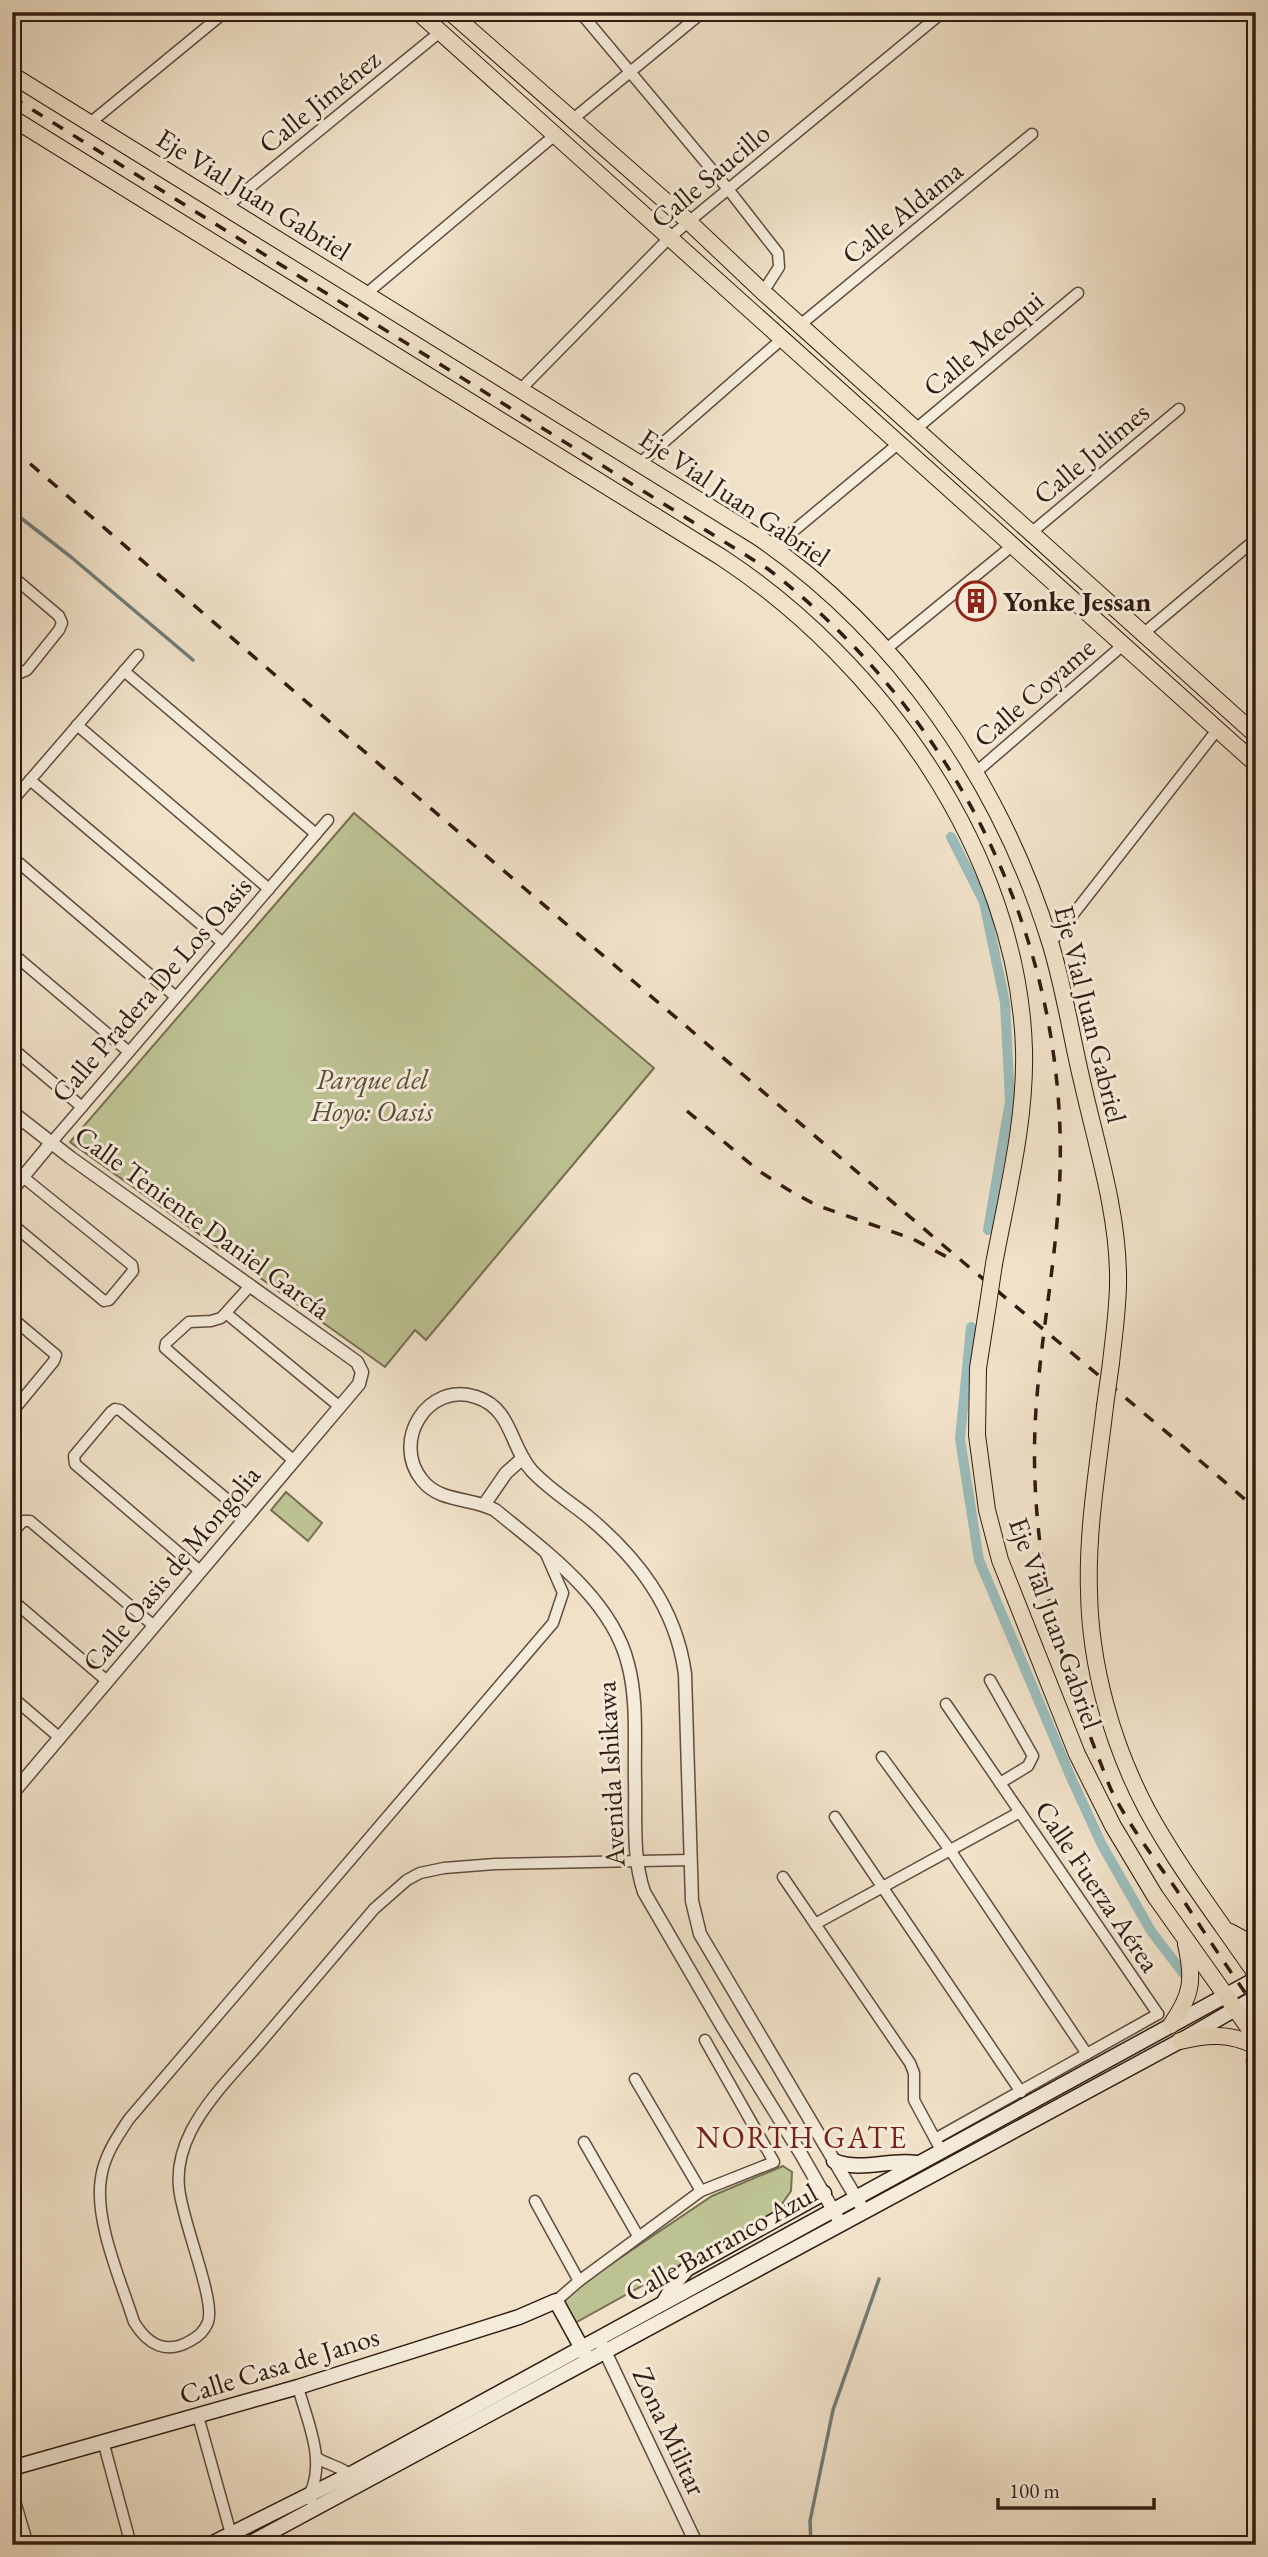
<svg xmlns="http://www.w3.org/2000/svg" width="1268" height="2557" font-family="'EB Garamond',serif">
  <rect width="100%" height="100%" fill="#f0e1c8"/>
  <filter id="stains"><feTurbulence type="fractalNoise" baseFrequency=".00286" numOctaves="4"/><feColorMatrix values="0 0 0 0 .2 0 0 0 0 .09 0 0 0 0 .02 0 0 0 .5 -.17"/></filter>
  <radialGradient id="worn" r=".72"><stop offset=".6" stop-color="#630" stop-opacity="0"/><stop offset="1" stop-color="#630" stop-opacity=".3"/></radialGradient>
  <g fill="#bdc293" stroke="#766f52" stroke-width="2">
    <polygon points="354,813 654,1068 426,1340 415,1330 385,1367 70,1142"/>
    <polygon points="286,1492 322,1523 308,1541 271,1510"/>
    <polygon points="783,2166 792,2172 791,2191 777,2211 575,2323 559,2299 712,2196"/>
  </g>
  <g fill="none" stroke-linecap="round" stroke-linejoin="round">
    <g stroke="#707c77" stroke-width="3.5">
      <polyline points="12,511 71,557 193,660"/>
      <polyline points="811,2545 810,2521 833,2410 879,2279"/>
    </g>
    <g stroke="#9bbcbb" stroke-width="10">
      <polyline points="951,837 984,902 1005,1003 1010,1101 988,1230"/>
      <polyline points="971,1327 960,1439 979,1560 1072,1780 1102,1845 1151,1931 1183,1973"/>
      <polyline points="1250,2061 1256,2068"/>
    </g>
    <g stroke="#604d3f" stroke-width="13">
      <g id="minor">
        <polyline points="580,12 728,189 778,253 779,267 763,292"/>
        <polyline points="573,119 703,12"/>
        <polyline points="90,123 225,12"/>
        <polyline points="227,206 440,32"/>
        <polyline points="366,294 555,135"/>
        <polyline points="800,325 1032,134"/>
        <polyline points="521,389 669,238 943,12"/>
        <polyline points="917,428 1078,293"/>
        <polyline points="640,463 782,339"/>
        <polyline points="1032,532 1179,409"/>
        <polyline points="773,548 898,444"/>
        <polyline points="12,576 59,616 62,623 59,630 27,670 20,673 12,670"/>
        <polyline points="1144,633 1256,539"/>
        <polyline points="885,650 1012,546"/>
        <polyline points="124,671 316,834"/>
        <polyline points="77,725 269,889"/>
        <polyline points="975,773 1123,645"/>
        <polyline points="30,780 223,943"/>
        <polyline points="12,801 138,655"/>
        <polyline points="12,857 176,997"/>
        <polyline points="1050,944 1217,730"/>
        <polyline points="12,953 129,1052"/>
        <polyline points="12,1048 82,1107"/>
        <polyline points="51,1143 328,820"/>
        <polyline points="12,1224 104,1301 109,1300 133,1271 132,1265 23,1177"/>
        <polyline points="250,1286 221,1318 211,1321 189,1322 166,1343 165,1348 294,1461"/>
        <polyline points="227,1314 340,1407"/>
        <polyline points="12,1318 56,1355 54,1361 12,1412"/>
        <polyline points="12,1533 23,1521 30,1521 154,1626"/>
        <path d="M 546,1554 L 563,1593 L 553,1623 L 129,2119 C 117,2137 104,2156 101,2178 C 94,2221 121,2281 134,2322 C 147,2344 166,2355 190,2341 C 198,2337 205,2330 208,2322 C 216,2300 181,2219 179,2187 C 177,2167 182,2149 191,2131 C 208,2098 236,2071 260,2043 C 298,1998 336,1954 374,1909 L 407,1880 L 420,1873 L 444,1868 L 495,1864 L 690,1860"/>
        <polyline points="200,1571 75,1464 74,1456 111,1412 115,1409 120,1410 247,1516"/>
        <polyline points="12,1600 107,1681"/>
        <polyline points="990,1680 1033,1756 1028,1766 1000,1783"/>
        <polyline points="12,1697 60,1738"/>
        <polyline points="946,1704 1158,2014"/>
        <polyline points="882,1757 950,1850 1087,2054"/>
        <polyline points="835,1817 1021,2092"/>
        <polyline points="783,1877 910,2063 914,2073 914,2100 941,2150"/>
        <polyline points="815,1924 1020,1812"/>
        <polyline points="635,2079 701,2191"/>
        <polyline points="935,2139 1158,2014"/>
        <polyline points="584,2142 638,2236"/>
        <polyline points="535,2201 579,2281"/>
        <polyline points="556,2301 579,2281 701,2191 774,2162 705,2040"/>
        <path d="M 298,2387 C 307,2421 327,2462 309,2495 L 315,2509"/>
        <polyline points="198,2416 231,2534"/>
        <polyline points="103,2441 131,2545"/>
        <path d="M 317,2458 C 328,2465 346,2468 353,2478"/>
        <polyline points="12,2491 28,2545"/>
      </g>
    </g>
    <g stroke="#604d3f" stroke-width="15">
      <g id="tertiary">
        <polyline points="12,1112 71,1158 357,1362 362,1372 359,1384 12,1794"/>
        <polyline points="12,1190 51,1143"/>
        <polyline points="484,1505 506,1473 523,1458"/>
        <path d="M 841,2224 L 801,2154 L 722,2026 L 644,1892 C 632,1857 636,1817 635,1781 C 634,1743 638,1701 628,1664 C 612,1599 545,1551 495,1510 C 471,1497 440,1503 422,1480 C 391,1442 427,1381 476,1397 C 512,1408 510,1447 532,1471 C 548,1488 568,1501 586,1515 C 637,1557 676,1607 685,1674 L 692,1901 L 700,1934 L 864,2211"/>
        <polyline points="601,2343 697,2545"/>
      </g>
    </g>
    <g stroke="#301c11" stroke-width="17">
      <g id="secondary">
        <path d="M 834,2161 C 861,2172 888,2159 916,2163"/>
        <polyline points="665,2300 675,2283 687,2269 824,2193"/>
        <polyline points="12,2468 298,2387 519,2317 556,2301 585,2354"/>
        <polyline points="209,2545 351,2474 1256,1979"/>
        <polyline points="247,2545 1180,2041 1256,1997"/>
      </g>
    </g>
    <g stroke="#301c11" stroke-width="18">
      <g id="primary">
        <polyline points="418,12 1256,764"/>
        <polyline points="450,12 688,221 763,292 1256,735"/>
        <path d="M 12,75 L 758,537 C 898,633 1000,781 1050,942 C 1064,987 1071,1035 1082,1081 C 1096,1144 1117,1209 1118,1273 C 1119,1303 1114,1333 1111,1363"/>
        <path d="M 12,118 L 721,557 C 881,662 1018,853 1024,1049 C 1026,1121 1007,1194 994,1264"/>
        <polyline points="988,1304 978,1368 977,1435 987,1510 1000,1560 1077,1754 1113,1826 1155,1896 1256,2038"/>
        <path d="M 1105,1406 C 1098,1467 1087,1529 1089,1591 C 1090,1665 1112,1744 1147,1810 C 1178,1867 1219,1920 1256,1974"/>
        <polyline points="1230,1932 1256,1946"/>
        <path d="M 1171,2025 C 1192,1995 1194,1980 1186,1944"/>
        <path d="M 1180,2041 C 1208,2034 1230,2033 1256,2046"/>
      </g>
    </g>
    <use href="#minor" stroke="#f5ecdb" stroke-width="10"/>
    <use href="#tertiary" stroke="#f5ecdb" stroke-width="12"/>
    <use href="#secondary" stroke="#f5ecdb" stroke-width="14"/>
    <use href="#primary" stroke="#f0e1c8" stroke-width="16"/>
    <g stroke="#301c11" stroke-width="3.5" stroke-dasharray="12 12" stroke-linecap="butt">
      <path d="M 12,97 L 768,569 C 960,718 1074,950 1059,1195 C 1055,1266 1041,1337 1036,1409 C 1032,1467 1036,1527 1046,1584 C 1056,1643 1077,1703 1099,1759 C 1105,1774 1110,1790 1118,1803 C 1135,1833 1156,1861 1176,1889 C 1202,1929 1228,1969 1256,2008"/>
      <path d="M 12,448 C 314,710 619,969 923,1228 C 1033,1322 1146,1413 1256,1509"/>
      <polyline points="687,1111 759,1171 787,1189 816,1205 913,1239 947,1257"/>
    </g>
    <g stroke="#301c11" stroke-width="18" stroke-linecap="butt">
      <g id="primary-bridge">
        <polyline points="988,1304 994,1264"/>
        <polyline points="1105,1406 1111,1363"/>
      </g>
    </g>
    <use href="#primary-bridge" stroke="#f0e1c8" stroke-width="16"/>
  </g>
  <defs>
    <g id="building-ring" transform="scale(2.0125)"><circle r="9.5" fill="#f5ecdb" stroke="#8f2418" stroke-width="1.5"/><path d="M-4-6H4V6H1V3H-1V6H-4ZM-2.5-4.3h1.7v1.8h-1.7ZM.8-4.3h1.7v1.8H.8ZM-2.5-1h1.7V.8h-1.7ZM.8-1h1.7V.8H.8Z" fill="#8f2418"/></g>
  </defs>
  <g fill-rule="evenodd">
    <use href="#building-ring" x="976" y="601"/>
  </g>
  <g text-anchor="middle" stroke-width="6" stroke-linejoin="round" paint-order="stroke">
    <g font-size="28" fill="#301c11" stroke="#f5ecdb">
      <text transform="translate(319 101) rotate(-39)" y="10">Calle Jiménez</text>
      <text transform="translate(710 175) rotate(-40)" y="10">Calle Saucillo</text>
      <text transform="translate(254 194) rotate(32)" y="10">Eje Vial Juan Gabriel</text>
      <text transform="translate(902 212) rotate(-39)" y="10">Calle Aldama</text>
      <text transform="translate(983 343) rotate(-40)" y="10">Calle Meoqui</text>
      <text transform="translate(1091 453) rotate(-40)" y="10">Calle Julimes</text>
      <text transform="translate(735 497) rotate(34)" y="10">Eje Vial Juan Gabriel</text>
      <text transform="translate(1034 692) rotate(-41)" y="10">Calle Coyame</text>
      <text transform="translate(151 989) rotate(-49)" y="10">Calle Pradera De Los Oasis</text>
      <text transform="translate(1091 1014) rotate(76)" y="10">Eje Vial Juan Gabriel</text>
      <text transform="translate(203 1222) rotate(36)" y="10">Calle Teniente Daniel García</text>
      <text transform="translate(171 1568) rotate(-50)" y="10">Calle Oasis de Mongolia</text>
      <text transform="translate(1056 1623) rotate(70)" y="10">Eje Vial Juan Gabriel</text>
      <text transform="translate(610 1774) rotate(-93)" y="10">Avenida Ishikawa</text>
      <text transform="translate(1098 1886) rotate(56)" y="10">Calle Fuerza Aérea</text>
      <text transform="translate(721 2242) rotate(-29)" y="10">Calle Barranco Azul</text>
      <text transform="translate(279 2365) rotate(-17)" y="10">Calle Casa de Janos</text>
      <text transform="translate(670 2431) rotate(65)" y="10">Zona Militar</text>
    </g>
    <g font-size="28" font-weight="bold" fill="#301c11" stroke="#f5ecdb" text-anchor="start">
      <text x="1003" y="611">Yonke Jessan</text>
    </g>
    <g font-size="28" font-style="italic" fill="#5a4e38" stroke="#f5ecdb">
      <text x="372" y="1089">Parque del<tspan x="372" dy="32">Hoyo: Oasis</tspan></text>
    </g>
    <g font-size="30" letter-spacing="2" fill="#7a1f14" stroke="#f5ecdb">
      <text x="802" y="2148">NORTH GATE</text>
    </g>
  </g>
  <rect width="1268" height="2557" fill="none" stroke="#f0e1c8" stroke-width="42"/>
  <rect x="14" y="14" width="1240" height="2529" fill="none" stroke="#301c11" stroke-width="3.5"/>
  <rect x="21" y="21" width="1226" height="2515" fill="none" stroke="#301c11" stroke-width="2"/>
  <path d="M998 2498v10h156v-10" fill="none" stroke="#301c11" stroke-width="3.5"/>
  <text x="1009" y="2498" font-size="21" fill="#301c11" stroke="#f5ecdb" stroke-width="5" paint-order="stroke">100 m</text>
  <rect width="100%" height="100%" filter="url(#stains)"/>
  <rect width="100%" height="100%" fill="url(#worn)"/>
</svg>
